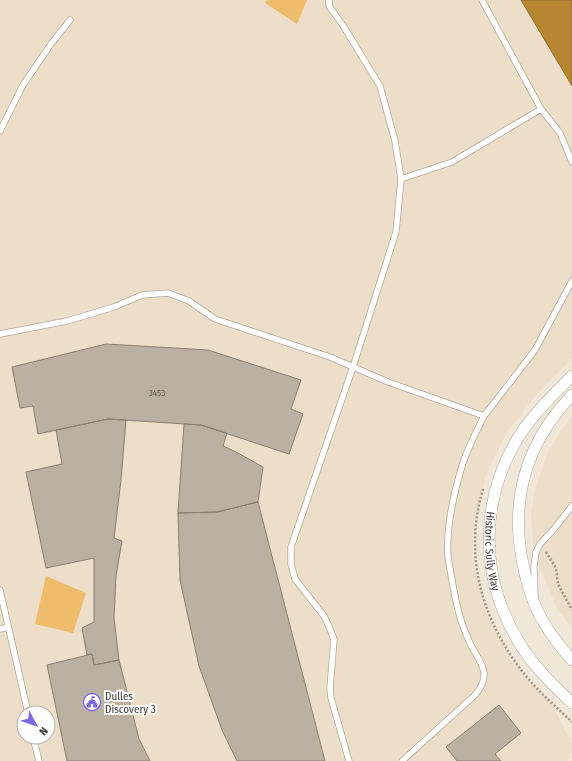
<svg xmlns="http://www.w3.org/2000/svg" width="572" height="761" font-family="'Fira Sans Condensed',sans-serif">
	<style>
		.built { fill: #eddec9; fill-rule: evenodd }
		.green { fill: #eebc6a }
		.water { fill: #b68630; stroke: #926f31 }
		.building { fill: #bbb1a3; stroke: #887f72 }
		.lines { fill: none; stroke-linecap: round; stroke-linejoin: round }
		.lane-casing { stroke: #b0a799; stroke-width: 7 }
		.street-casing { stroke: #b0a799; stroke-width: 12 }
		.path { stroke: #9a9389; stroke-width: 2.5; stroke-dasharray: 2 2; stroke-linecap: butt }
		.lane { stroke: #fff; stroke-width: 5.5 }
		.street { stroke: #fff; stroke-width: 11 }
		.labels { text-anchor: middle; stroke-width: 4; stroke-linejoin: round; paint-order: stroke }
		.number-label { font-size: 9px; fill: #5d5850 }
		.street-label { font-size: 11px; fill: #3e3a34; stroke: #fff }
		.poi-label { font-size: 11px; fill: #3e3a34; stroke: #fff; text-anchor: start }
	</style>
	<rect width="100%" height="100%" fill="#f1e7d9"/>
	<path class="built" d="M0,0H572V359L537,394L506,434L486,474L474,527L472,556L487,614L515,666L554,708L572,744V752L568,761H0ZM24,713H48V737H24Z
		M572,415V628L558,610L534,555L531,515L535,488L549,449Z"/>
	<path class="green" d="M267,0H307L297,24L265,3Z
		M46,576L86,593L73,633L35,624Z"/>
	<path class="water" d="M521,0H572V86Z"/>
	<path class="building" d="M106,344L208,350L301,380L291,409L303,414L289,454L201,425L108,419L38,434L33,406L20,408L12,367Z
		M108,419L126,420L121,480L114,538L122,541L116,576L114,618L119,660L94,665L92,654L87,655L82,628L94,622V558L46,568L26,472L62,464L56,430Z
		M184,424L201,425L227,433L223,446L236,452L263,467L258,502L217,512L178,513Z
		M258,502L325,761H237L222,730L199,666L180,580L178,513L217,512Z
		M92,654L94,665L119,660L139,739L150,761H67L47,665Z
		M499,705L521,733L495,754L501,761H457L446,747Z"/>
	<g class="lines">
		<g class="lane-casing">
			<path id="lane" d="M329,0V6L344,27L380,86L395,141L401,179
				M482,0L541,109L560,133L572,162
				M0,131L23,85L51,44L70,20
				M0,334L67,321L114,307L142,295L168,293L189,301L215,319L330,357L388,382L484,416C476,433 467,449 462,466C454,493 446,528 448,556C450,571 453,586 456,601C459,615 463,628 469,641C479,663 494,672 475,695L402,761
				M484,416L535,350L572,281
				M0,590L28,713
				M535,597L534,566L536,552L540,544L554,529L572,506
				M0,629L8,627
				M33,737L39,761
				M349,761L331,698L330,688L334,639L330,629L324,616L295,579L291,564V547L353,367L396,232L401,179L452,162L541,109"/>
		</g>
		<g class="street-casing">
			<g id="street">
				<path id="s1" d="M572,376C555,393 537,410 523,430C479,496 478,576 520,644C534,667 553,685 572,703"/>
				<path d="M572,395C525,444 509,503 524,569C528,587 533,605 543,621C551,635 561,648 572,660"/>
			</g>
		</g>
		<path class="path" d="M483,489C464,553 480,614 519,667C534,688 554,705 572,722
			M546,552L556,568L558,584L572,610"/>
		<use href="#lane" class="lane"/>
		<use href="#street" class="street"/>
	</g>
	<defs>
		<g id="civic-ring" transform="scale(0.9)"><circle r="9.5" fill="#fff" stroke="#7e68e3" stroke-width="1.5"/><path d="M-.6-6.5H3V-4.5H.6V-3L4-1V1h2V6H-6V1h2V-1L-.6-3ZM-1.2 2.5V6h2.4V2.5Z" fill="#7e68e3"/></g>
	</defs>
	<g fill-rule="evenodd">
		<use href="#civic-ring" x="92" y="702"/>
	</g>
	<g class="labels">
		<g class="number-label">
			<text x="157" y="396">3453</text>
		</g>
		<g class="street-label">
			<text dy="4" stroke="none"><textPath href="#s1" startOffset="201">Historic Sully Way</textPath></text>
		</g>
		<g class="poi-label">
			<text x="105" y="700">Dulles<tspan x="105" dy="13">Discovery 3</tspan></text>
		</g>
	</g>
	<g transform="translate(36 725) rotate(130)"><circle r="19" fill="#ffffff" stroke="#b2b0ae"/>
	<path d="M0-3L7 15L0 10L-7 15Z" fill="#7e68e3"/>
	<text y="-6" font-size="11" font-weight="bold" text-anchor="middle" fill="#3e3a34">N</text>
	</g>
</svg>
